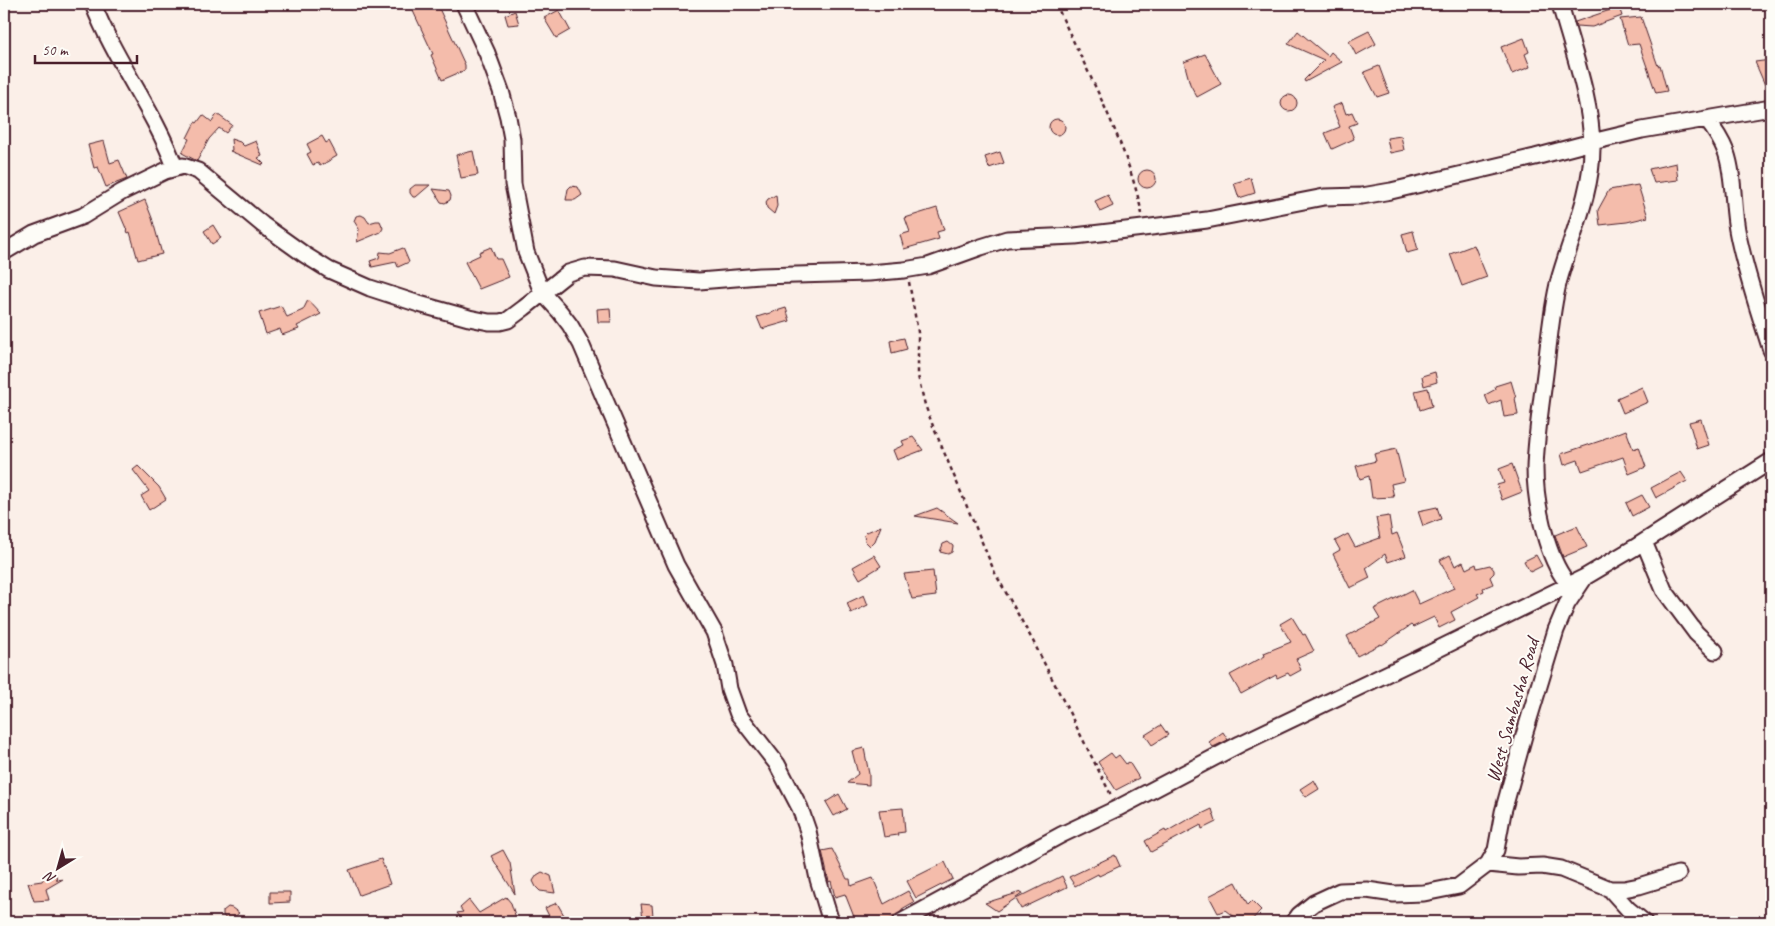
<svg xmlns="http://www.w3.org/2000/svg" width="1775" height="926" font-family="Caveat,sans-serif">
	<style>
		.building { fill: #f4bcab; stroke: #4a1f2b }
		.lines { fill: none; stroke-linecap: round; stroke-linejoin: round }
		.minor-casing { stroke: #4a1f2b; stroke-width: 19 }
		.path { stroke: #4a1f2b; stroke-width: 2.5; stroke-dasharray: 4 4; stroke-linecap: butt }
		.minor { stroke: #fdfcf7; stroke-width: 15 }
		.labels { text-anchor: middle; stroke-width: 4; stroke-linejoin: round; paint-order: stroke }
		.street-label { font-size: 20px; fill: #4a1f2b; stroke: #fdfcf7 }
	</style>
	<rect width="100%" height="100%" fill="#fbefe8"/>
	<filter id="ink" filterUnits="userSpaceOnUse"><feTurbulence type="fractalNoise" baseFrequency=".02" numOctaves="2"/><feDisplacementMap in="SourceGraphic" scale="10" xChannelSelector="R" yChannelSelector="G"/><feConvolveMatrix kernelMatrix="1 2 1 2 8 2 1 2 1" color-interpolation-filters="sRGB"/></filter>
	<g filter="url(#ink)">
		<path class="building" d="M428,4H437L465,65V70L442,80L431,55L433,54L413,11Z
			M1619,7L1622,16L1592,27L1576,26L1575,22Z
			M559,10L570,30L556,38L544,18Z
			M515,11L519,24L508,25L505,15Z
			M1641,17L1658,66L1660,65L1667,91L1656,93L1639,44L1628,45L1620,19Z
			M1298,31L1328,56L1331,52L1342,62L1305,82L1304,80L1324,60L1288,44Z
			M1369,31L1376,44L1356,55L1349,41Z
			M1524,38L1529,52L1525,54L1530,67L1512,74L1501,47Z
			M1205,54L1221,84L1197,97L1190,84L1184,62Z
			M1771,60V99L1755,62Z
			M1379,66L1389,93L1377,97L1364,72Z
			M1281 103a8 8 0 1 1 16 0a8 8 0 1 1-16 0Z
			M1342,103L1346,114L1352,112L1357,123L1349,126L1354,139L1332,149L1325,133L1340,127L1332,107Z
			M217,114L232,125L226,133L219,128L209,139L197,161L182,153L189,139L187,138L195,122L197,123L203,115L212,122Z
			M1049 127a8 8 0 1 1 16 0a8 8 0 1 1-16 0Z
			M322,136L326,143L329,141L337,156L320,166L318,163L313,165L307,154L311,152L307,144Z
			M1401,136L1404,150L1390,153L1387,138Z
			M231,139L240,142L244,146L256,141L262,156L258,158L264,164L263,165L230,151L232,150Z
			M104,141L110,163L119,160L127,179L106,187L98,167L94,168L88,145Z
			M473,151L478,175L461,178L456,155Z
			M1000,152L1004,163L989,168L985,157Z
			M1676,163L1678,180L1654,183L1649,169Z
			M1138 179a9 9 0 1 1 18 0a9 9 0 1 1-18 0Z
			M1251,178L1255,193L1239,198L1234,183Z
			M415,185H430L416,197H413L410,193V189Z
			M1638,185L1648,217L1627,222L1600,225L1598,210L1609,190Z
			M571,186L578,187L582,195L575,200H566L568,189Z
			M433,189L449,191L451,196L450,200L445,203L441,202Z
			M776,195L777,206L774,214L767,208L766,202L768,199Z
			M1108,195L1113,206L1100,212L1095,201Z
			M145,200L152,218L162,254L138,260L130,232L128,233L119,212Z
			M937,208L944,230L937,232L939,239L904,249L900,235L910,232L905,218Z
			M361,215L365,217L369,223L376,221H380L383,228L381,232L357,242L359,229L354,221L356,216Z
			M213,225L221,238L212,244L204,231Z
			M1413,231L1418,250L1407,253L1402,234Z
			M1474,245L1487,277L1462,286L1450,254Z
			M491,247L496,259H501L509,277L479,289L465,262L480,255L479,252Z
			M403,248L409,262L398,267L396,262L372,267L370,261L379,258L380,252L390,253Z
			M308,300L321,314L297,326L299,329L282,335L280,329L266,334L259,313L281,306L287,317L303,310Z
			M610,308L611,322H598L597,309Z
			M786,308L790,321L762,329L757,317Z
			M904,338L907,349L892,353L890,341Z
			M1435,372L1437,382L1424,386L1422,376Z
			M1511,381L1516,398H1515L1518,415L1504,417L1501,400L1489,405L1485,395L1496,389L1495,386Z
			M1642,387L1648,402L1623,413L1617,398Z
			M1428,388L1432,406L1420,410L1415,391Z
			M1701,419L1709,445L1697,449L1689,422Z
			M1626,430L1633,449L1639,447L1646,467L1629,474L1623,457L1582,471L1578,460L1564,465L1561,454L1603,440V439Z
			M913,437L923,450L897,460L893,450L904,445L902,441Z
			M1396,449L1404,481L1391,484L1394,497L1372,498L1369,476L1360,479L1356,466L1376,461L1374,454Z
			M1512,464L1522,492L1502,500L1497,485L1504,483L1499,469Z
			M138,466L159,487L166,499L149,510L141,496L149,491L133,470Z
			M1681,472L1687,481L1656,498L1651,488Z
			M1642,495L1649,507L1632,516L1626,503Z
			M1437,507L1441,519L1423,526L1418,511Z
			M937,508L958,523L915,516Z
			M1389,516L1392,535L1397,533L1406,556L1388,562L1385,554L1366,568L1370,578L1350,588L1333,554L1340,550L1335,541L1348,534L1355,547L1380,538L1376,518Z
			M881,526L875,541L870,546L865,541L864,535L867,532Z
			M1577,526L1587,547L1563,557L1555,535Z
			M948,542L953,546L952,552L948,554L940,552L943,544Z
			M874,555L881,566L860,579L853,567Z
			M1450,555L1455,566L1463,562L1466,569L1476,564L1477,568L1490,565L1494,570V573L1490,577L1493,584L1483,588L1484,591L1477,594L1479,597L1451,612L1455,620L1439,628L1434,617L1413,627L1411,625L1382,645L1381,644L1357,656L1347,636L1380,619L1374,609L1412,590L1419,604L1454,588L1440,560Z
			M1536,555L1542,566L1530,572L1524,561Z
			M933,571L936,596L912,599L904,574Z
			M864,595L868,605L851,613L847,603Z
			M1292,617L1303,635L1305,634L1314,651L1296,659L1301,670L1290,676L1288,673L1277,678L1276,675L1241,694L1230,675L1265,656L1264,653L1291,642L1280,624Z
			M1161,725L1168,735L1152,745L1145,735Z
			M1223,732L1228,740L1213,747L1209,742Z
			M864,748L869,774V785L847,783L858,774L852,751Z
			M1111,753L1115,758L1119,755L1126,764L1129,762L1139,778L1116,790L1098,762Z
			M1314,780L1319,789L1306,797L1300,789Z
			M839,794L847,809L834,816L826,802Z
			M903,808L905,832L897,833L898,835L884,837L879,810Z
			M1212,809L1216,822L1202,829L1201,825L1151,852L1145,841L1165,830L1166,832L1190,818L1191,819Z
			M832,849L847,879H850L851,886L873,878L884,904L908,891L914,902L902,909V911L893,918L883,922H856L845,894L835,897L831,881L829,882L822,851Z
			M503,850L510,863L515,894L491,856Z
			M1115,855L1120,866L1099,876L1098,874L1075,886L1069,877Z
			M381,859L390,884L359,895L349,870Z
			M945,862L953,879L916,898L907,881Z
			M542,872L551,876L555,893L540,891L536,887L533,881L537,875Z
			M50,873L56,875L57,880L63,879L46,889L49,900L34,901L28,883L42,881L46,875Z
			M1062,876L1067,887L1021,909L1016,899Z
			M1236,882L1248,905L1252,901L1261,910L1250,922H1240L1225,910L1218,913L1209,896Z
			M270,892H290V902L270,903Z
			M1021,892L1022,894L997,911L985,903Z
			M506,897L511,903L517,921L507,922H463H464L457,913L463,912L460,908L469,900L479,913Z
			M557,903L568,922H552L545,908Z
			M641,904L652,905L653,917L643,918Z
			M228,907L232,908L239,913L231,920L226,919L223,915V911Z"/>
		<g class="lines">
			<g class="minor-casing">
				<path id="minor" d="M93,4C115,61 154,110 175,167
					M464,4L487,53L501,91L508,117L512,139L513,184L526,252L542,292L560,312L570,325L581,344L676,565L714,632L725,665L729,689L738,714L777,764L800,808L808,831L818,879L831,922
					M1560,4C1572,48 1592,102 1592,148C1592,193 1571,237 1559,280C1551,311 1549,343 1545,374C1541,405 1536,437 1535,468C1535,501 1545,550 1563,577
					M1706,119C1714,129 1721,139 1726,152C1735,178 1732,208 1738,235C1746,274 1759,312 1771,350
					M4,252L34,234L83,216L122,192L165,171L183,166L198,171L263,225L305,255L329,270L370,288L419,304L469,318L489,322H500L508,320L524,308L568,273L585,268L615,269L656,278L699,281L760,276L869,273L904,270L928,266L981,247L1007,239L1075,236L1143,228L1207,220L1324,197L1362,196L1391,191L1535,157L1592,142L1642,130L1771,108
					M1644,542L1664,590L1696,633L1715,651
					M1488,864L1518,867L1542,866L1561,869L1610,889H1624L1639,886L1678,874
					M1610,889L1628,909L1644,922
					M901,922L1061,835L1118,808L1240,744L1420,658L1585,577
					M1294,922L1299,915L1314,903L1340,891L1367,890L1394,894L1424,893L1459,886L1488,864L1496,850L1503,812L1525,732L1556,630L1567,604L1585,577L1634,548L1771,461"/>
			</g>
			<path class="path" d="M1056,4C1087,73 1126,139 1142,214
				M909,282L918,332V376L925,405L933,426L995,573L1033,641L1111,795"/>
			<use href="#minor" class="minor"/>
		</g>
	</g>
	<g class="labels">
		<g class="street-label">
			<text transform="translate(1512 710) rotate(-74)" y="7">West Sambasha Road</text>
		</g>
	</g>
	<rect width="1775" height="926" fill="none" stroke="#fdfcf7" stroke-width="20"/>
	<rect x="10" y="10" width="1755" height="906" fill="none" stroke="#4a1f2b" stroke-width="2" filter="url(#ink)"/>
	<g transform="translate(58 868) rotate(217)" stroke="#fdfcf7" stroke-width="4" paint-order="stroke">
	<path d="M0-4L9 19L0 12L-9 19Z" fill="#4a1f2b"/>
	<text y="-8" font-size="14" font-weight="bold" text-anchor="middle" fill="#4a1f2b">N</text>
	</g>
	<path d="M35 55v8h102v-8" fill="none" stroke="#4a1f2b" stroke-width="2.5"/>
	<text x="42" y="55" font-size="15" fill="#4a1f2b" stroke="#fdfcf7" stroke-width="4" paint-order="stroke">50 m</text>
</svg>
